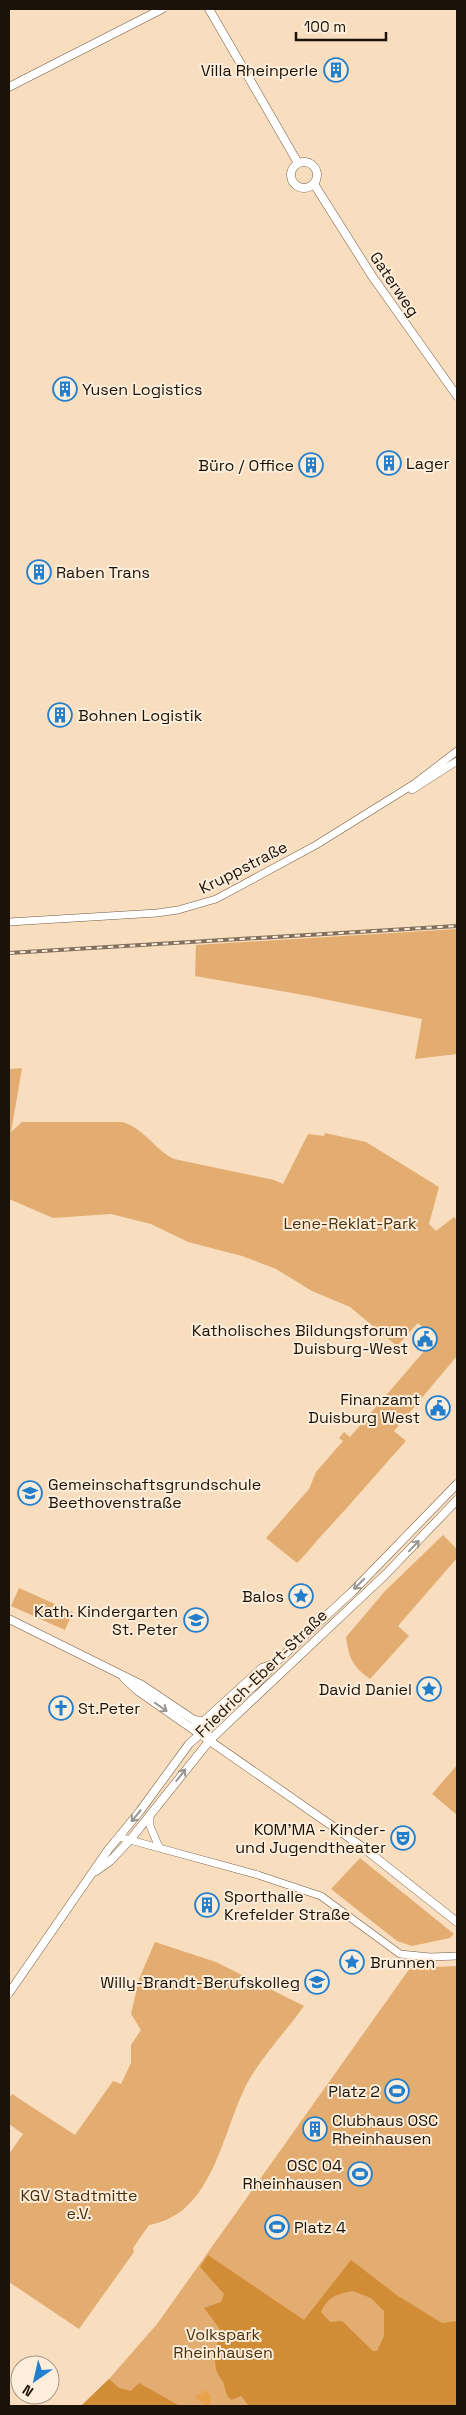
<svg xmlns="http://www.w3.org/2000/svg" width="466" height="2415" font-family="'Space Grotesk',sans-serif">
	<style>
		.green { fill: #e3ad71 }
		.forest { fill: #d18d36; fill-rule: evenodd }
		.water { fill: #e9a34e }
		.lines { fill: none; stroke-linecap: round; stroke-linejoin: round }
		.tertiary-casing { stroke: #735b41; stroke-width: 8 }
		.secondary-casing { stroke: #735b41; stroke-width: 9 }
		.tertiary { stroke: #fff; stroke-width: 7 }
		.secondary { stroke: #fff; stroke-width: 8 }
		.rail-casing { stroke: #82705c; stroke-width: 4 }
		.rail { stroke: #fdeddb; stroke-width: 2; stroke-dasharray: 5.5; stroke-linecap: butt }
		.oneway { stroke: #999590 }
		.labels { text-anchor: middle; stroke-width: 4; stroke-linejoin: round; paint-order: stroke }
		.poi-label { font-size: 16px; fill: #1c1308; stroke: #fdeddb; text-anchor: end }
		.street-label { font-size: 16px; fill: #1c1308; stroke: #fdeddb }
		.park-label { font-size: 16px; fill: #4b2f0a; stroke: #fdeddb }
	</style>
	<rect width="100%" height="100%" fill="#f9ddbf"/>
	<path class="green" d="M457,929V1054L415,1059L422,1019L309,996L195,976L196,945Z
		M22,1068L11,1132L22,1122H122C143,1127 155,1150 174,1159L274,1180L283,1184L308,1134L324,1136L325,1133L366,1142L439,1187L429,1224L436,1231L454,1217L457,1220V1356L394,1431L406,1441C378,1472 351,1504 323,1534C313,1544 307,1554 297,1563L266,1538L309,1489L316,1472L343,1441L339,1438L344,1432L350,1437L426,1349L424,1347L433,1337L418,1323L397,1346L350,1307L312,1291L276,1269L242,1256L188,1242L151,1224L111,1214L53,1218L9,1199V1069Z
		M443,1535L457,1549V1558L398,1626L409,1636L370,1679C352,1666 349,1658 346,1637L385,1591Z
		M19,1588L73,1612L65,1630L11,1606Z
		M457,1765V1815L432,1794Z
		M360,1858L454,1934L450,1938L412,1946L397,1941L331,1889Z
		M155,1942L216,1962L304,2006C287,2030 264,2054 249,2080C222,2128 215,2214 149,2225L133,2248L134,2252L79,2329L9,2282V2154L23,2134L9,2124V2098L12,2094L75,2135L113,2081L121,2084L131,2063V2045L141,2030L131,2014L139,1979Z
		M457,1966V2406H81L109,2379L157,2324L410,1968Z"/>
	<path class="forest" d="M208,2255L304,2320L351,2260L398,2296L442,2323L457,2321V2406H249L241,2396L231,2400C225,2394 226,2389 223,2382C221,2379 218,2375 217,2372C212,2361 219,2340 219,2328L204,2308L221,2302L224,2294L200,2267ZM353,2291L371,2298L384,2311V2336L377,2351H373L342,2321L330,2322L321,2312C328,2297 336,2294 353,2291Z
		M109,2379L119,2388L131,2391L139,2383L180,2406H81Z"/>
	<path class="water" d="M205,2390L211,2395L210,2405H204L196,2398V2394H201Z"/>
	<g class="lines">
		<g class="tertiary-casing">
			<path id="tertiary" d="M412,790L457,761
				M9,922L157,913L178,910L216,899L316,845L414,784L457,751
				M150,1815V1826L159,1847
				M119,1837L258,1875L321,1896L400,1954L430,1957L457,1956"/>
		</g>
		<g class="secondary-casing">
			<path id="secondary" d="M209,9L298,163
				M9,87L162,9
				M291 175a13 13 0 1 1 26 0a13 13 0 1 1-26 0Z
				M314,184L372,276L457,396
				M9,1619L142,1685L194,1720L207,1734
				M124,1678L138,1691L361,1846L457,1922
				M194,1720L204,1721L262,1668L273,1664
				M96,1871L110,1861L130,1840L210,1740L386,1574L457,1500
				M9,1993L108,1850L140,1811L189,1744L258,1682L275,1663L353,1591L457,1484"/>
		</g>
		<use href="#tertiary" class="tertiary"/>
		<use href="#secondary" class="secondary"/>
		<g class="rail-casing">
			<path id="rail" d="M9,953L457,926"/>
		</g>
		<use href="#rail" class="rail"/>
	</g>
	<defs><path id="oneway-shaft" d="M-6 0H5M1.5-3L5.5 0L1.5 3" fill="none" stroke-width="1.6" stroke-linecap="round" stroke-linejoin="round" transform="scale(1.25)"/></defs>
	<g class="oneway">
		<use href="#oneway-shaft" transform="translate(414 1546) rotate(-46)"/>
		<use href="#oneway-shaft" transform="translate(359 1584) rotate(135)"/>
		<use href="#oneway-shaft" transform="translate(161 1707) rotate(35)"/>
		<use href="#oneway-shaft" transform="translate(181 1775) rotate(-52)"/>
		<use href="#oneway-shaft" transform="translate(136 1816) rotate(129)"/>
	</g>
	<defs>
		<g id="building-ring" transform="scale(1.25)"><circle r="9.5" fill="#fdeddb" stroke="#237fcc" stroke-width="1.5"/><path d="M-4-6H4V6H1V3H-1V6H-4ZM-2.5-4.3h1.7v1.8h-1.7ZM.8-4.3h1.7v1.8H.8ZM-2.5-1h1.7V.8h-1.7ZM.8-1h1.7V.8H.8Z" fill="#237fcc"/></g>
		<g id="civic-ring" transform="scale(1.25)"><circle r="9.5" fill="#fdeddb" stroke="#237fcc" stroke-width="1.5"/><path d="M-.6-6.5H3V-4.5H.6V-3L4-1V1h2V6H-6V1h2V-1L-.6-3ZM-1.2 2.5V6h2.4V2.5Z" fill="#237fcc"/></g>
		<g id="school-ring" transform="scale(1.25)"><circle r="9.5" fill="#fdeddb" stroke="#237fcc" stroke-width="1.5"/><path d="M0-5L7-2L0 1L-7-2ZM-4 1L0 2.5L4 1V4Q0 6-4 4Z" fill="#237fcc"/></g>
		<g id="sight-ring" transform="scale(1.25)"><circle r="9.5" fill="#fdeddb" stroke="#237fcc" stroke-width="1.5"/><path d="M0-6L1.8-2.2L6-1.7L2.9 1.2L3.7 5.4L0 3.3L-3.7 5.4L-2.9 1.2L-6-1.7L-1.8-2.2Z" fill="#237fcc"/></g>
		<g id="church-ring" transform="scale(1.25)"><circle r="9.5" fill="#fdeddb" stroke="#237fcc" stroke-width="1.5"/><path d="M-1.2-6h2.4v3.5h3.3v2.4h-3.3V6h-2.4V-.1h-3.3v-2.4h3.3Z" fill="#237fcc"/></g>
		<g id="theatre-ring" transform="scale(1.25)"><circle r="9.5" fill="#fdeddb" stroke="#237fcc" stroke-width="1.5"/><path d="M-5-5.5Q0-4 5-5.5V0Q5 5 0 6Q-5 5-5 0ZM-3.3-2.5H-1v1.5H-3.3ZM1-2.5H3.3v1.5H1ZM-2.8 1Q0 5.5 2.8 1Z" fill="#237fcc"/></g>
		<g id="stadium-ring" transform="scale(1.25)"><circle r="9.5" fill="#fdeddb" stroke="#237fcc" stroke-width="1.5"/><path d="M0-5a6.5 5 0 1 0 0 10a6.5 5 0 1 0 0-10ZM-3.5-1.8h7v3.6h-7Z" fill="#237fcc"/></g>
	</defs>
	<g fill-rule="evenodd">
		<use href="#building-ring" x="336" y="70"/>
		<use href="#building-ring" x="65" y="389"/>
		<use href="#building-ring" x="389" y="463"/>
		<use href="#building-ring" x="311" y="465"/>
		<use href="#building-ring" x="39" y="572"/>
		<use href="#building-ring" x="60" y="715"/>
		<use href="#civic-ring" x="425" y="1339"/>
		<use href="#civic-ring" x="438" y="1408"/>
		<use href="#school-ring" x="30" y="1493"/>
		<use href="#sight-ring" x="301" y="1596"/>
		<use href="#school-ring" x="196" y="1620"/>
		<use href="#sight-ring" x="429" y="1689"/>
		<use href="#church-ring" x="61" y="1708"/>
		<use href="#theatre-ring" x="403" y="1838"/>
		<use href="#building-ring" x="207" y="1905"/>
		<use href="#sight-ring" x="352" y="1962"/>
		<use href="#school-ring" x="317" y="1982"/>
		<use href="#stadium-ring" x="397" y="2091"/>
		<use href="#building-ring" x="315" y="2129"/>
		<use href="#stadium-ring" x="360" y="2174"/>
		<use href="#stadium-ring" x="277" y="2227"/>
	</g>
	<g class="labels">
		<g class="poi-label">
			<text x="318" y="76">Villa Rheinperle</text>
			<text x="82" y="395" text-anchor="start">Yusen Logistics</text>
			<text x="406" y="469" text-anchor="start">Lager</text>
			<text x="294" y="471">Büro / Office</text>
			<text x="56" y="578" text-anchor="start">Raben Trans</text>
			<text x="78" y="721" text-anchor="start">Bohnen Logistik</text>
			<text x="408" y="1336">Katholisches Bildungsforum<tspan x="408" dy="18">Duisburg-West</tspan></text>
			<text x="420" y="1405">Finanzamt<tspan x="420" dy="18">Duisburg West</tspan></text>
			<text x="48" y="1490" text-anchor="start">Gemeinschaftsgrundschule<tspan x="48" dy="18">Beethovenstraße</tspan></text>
			<text x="284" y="1602">Balos</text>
			<text x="178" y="1617">Kath. Kindergarten<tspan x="178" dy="18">St. Peter</tspan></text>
			<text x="412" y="1695">David Daniel</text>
			<text x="78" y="1714" text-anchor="start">St.Peter</text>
			<text x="386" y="1835">KOM'MA - Kinder-<tspan x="386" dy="18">und Jugendtheater</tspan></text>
			<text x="224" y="1902" text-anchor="start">Sporthalle<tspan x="224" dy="18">Krefelder Straße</tspan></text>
			<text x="370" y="1968" text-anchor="start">Brunnen</text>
			<text x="300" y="1988">Willy-Brandt-Berufskolleg</text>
			<text x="380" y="2097">Platz 2</text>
			<text x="332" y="2126" text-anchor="start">Clubhaus OSC<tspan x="332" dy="18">Rheinhausen</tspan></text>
			<text x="342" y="2171">OSC 04<tspan x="342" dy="18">Rheinhausen</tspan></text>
			<text x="294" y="2233" text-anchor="start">Platz 4</text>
		</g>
		<g class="street-label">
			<text transform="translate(395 284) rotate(56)" y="6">Gaterweg</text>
			<text transform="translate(243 867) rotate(-27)" y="6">Kruppstraße</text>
			<text transform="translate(261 1673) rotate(-44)" y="6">Friedrich-Ebert-Straße</text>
		</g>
		<g class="park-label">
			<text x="350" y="1229">Lene-Reklat-Park</text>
			<text x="79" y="2201">KGV Stadtmitte<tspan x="79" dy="18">e.V.</tspan></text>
			<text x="223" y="2340">Volkspark<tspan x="223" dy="18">Rheinhausen</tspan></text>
		</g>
	</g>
	<rect width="466" height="2415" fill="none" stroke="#1c1308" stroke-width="20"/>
	<g transform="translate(35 2380) rotate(214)"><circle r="24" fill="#fdeddb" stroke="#a39687"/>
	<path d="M0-4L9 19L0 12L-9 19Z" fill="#237fcc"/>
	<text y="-8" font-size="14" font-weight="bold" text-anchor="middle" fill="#1c1308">N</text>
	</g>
	<path d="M296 32v8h90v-8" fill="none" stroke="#1c1308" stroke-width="2.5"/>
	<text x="304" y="32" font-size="15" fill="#1c1308" stroke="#fdeddb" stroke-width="4" paint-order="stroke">100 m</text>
</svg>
